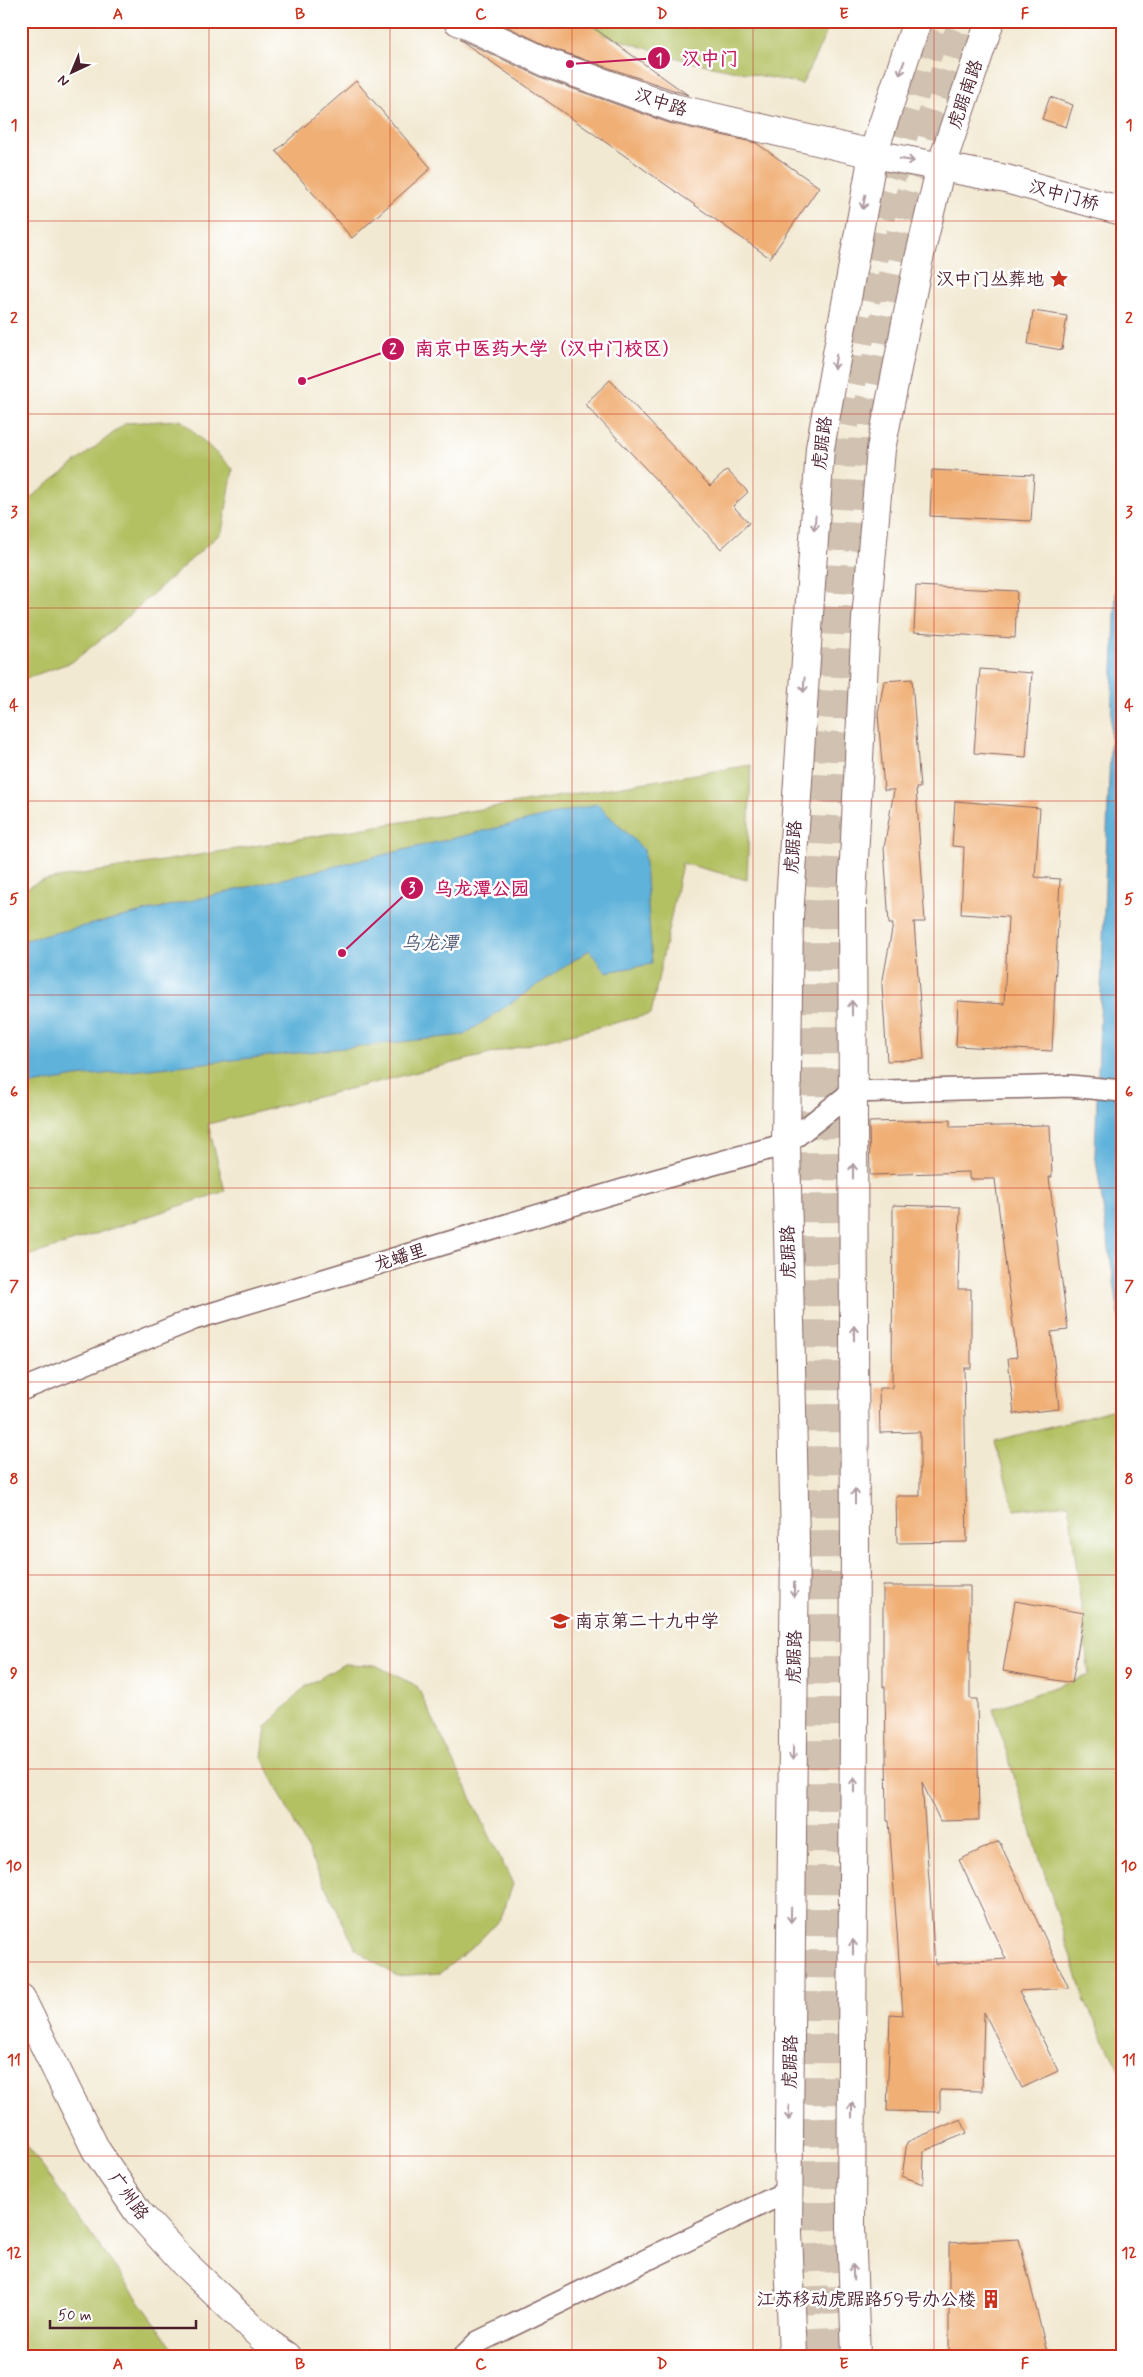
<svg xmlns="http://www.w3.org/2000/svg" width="1143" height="2377" font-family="Mynerve,'LXGW WenKai TC',sans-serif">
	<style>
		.green { fill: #b4c164; stroke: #7f7048 }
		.water { fill: #5fb2da; stroke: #546882 }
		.building { fill: #f0af74 }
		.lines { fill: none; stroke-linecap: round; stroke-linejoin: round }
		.highway-tunnel { stroke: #d0c1b1; stroke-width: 28; stroke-dasharray: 28 14; stroke-linecap: butt }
		.street-casing { stroke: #856665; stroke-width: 24 }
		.secondary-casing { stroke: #856665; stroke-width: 30 }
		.primary-casing { stroke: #856665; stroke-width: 30 }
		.street { stroke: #fff; stroke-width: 21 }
		.secondary { stroke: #fff; stroke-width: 28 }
		.primary { stroke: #fff; stroke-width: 28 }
		.oneway { stroke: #ae9aa0 }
		.grid { fill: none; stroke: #c8321e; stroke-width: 1; stroke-opacity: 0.55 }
		.labels { text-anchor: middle; stroke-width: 5; stroke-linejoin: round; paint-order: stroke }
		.street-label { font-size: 18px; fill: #4a1f2b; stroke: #fff }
		.poi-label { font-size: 18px; fill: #4a1f2b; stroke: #fff; text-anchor: end }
		.water-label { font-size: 19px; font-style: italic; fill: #525a71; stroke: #fff }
		.leader { fill: none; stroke: #c2185b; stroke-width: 2 }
		.callout-dot { fill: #c2185b; stroke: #fff; stroke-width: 2 }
		.mark-label { font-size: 15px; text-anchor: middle; font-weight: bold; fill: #fff }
		.callout-label { font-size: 19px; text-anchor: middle; font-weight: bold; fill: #c2185b; stroke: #fff; stroke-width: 5; stroke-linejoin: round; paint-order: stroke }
		.neatline { fill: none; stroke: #c8321e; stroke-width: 2 }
		.grid-label { font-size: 16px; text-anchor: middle; font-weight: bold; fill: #c8321e }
	</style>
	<rect width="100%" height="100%" fill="#fff"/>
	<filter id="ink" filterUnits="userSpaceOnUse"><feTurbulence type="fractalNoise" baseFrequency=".02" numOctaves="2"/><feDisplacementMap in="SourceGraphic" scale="10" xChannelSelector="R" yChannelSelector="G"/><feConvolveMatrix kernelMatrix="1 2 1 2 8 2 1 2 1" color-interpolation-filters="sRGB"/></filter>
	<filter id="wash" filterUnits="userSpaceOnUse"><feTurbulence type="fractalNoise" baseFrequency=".0096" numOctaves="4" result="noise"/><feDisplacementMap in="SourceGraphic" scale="20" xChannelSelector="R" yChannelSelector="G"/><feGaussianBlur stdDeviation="1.12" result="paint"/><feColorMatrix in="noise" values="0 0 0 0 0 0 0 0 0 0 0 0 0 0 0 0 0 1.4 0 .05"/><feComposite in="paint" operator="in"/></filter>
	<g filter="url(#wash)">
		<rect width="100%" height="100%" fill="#f2e9d2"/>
		<path class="green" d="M560,21H832L802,84L687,61Z
			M181,420L233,469L222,532L110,632L72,662L21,680V505L126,423Z
			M751,765L747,880L682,863L651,1014L208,1124L225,1191L29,1256L21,1242V891L40,881Z
			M1122,1407V2075L1085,2002L993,1709L1089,1675L1069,1504L1014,1510L995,1441Z
			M344,1664L375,1665L417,1686L513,1884L501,1918L475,1945L440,1973L396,1976L356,1949L262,1757L266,1727L305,1687Z
			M21,2137L179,2356H21Z"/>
		<path class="water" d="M1122,429V1336L1095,1153Z
			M597,804L644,850L652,964L606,972L589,950L464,1035L76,1077L21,1087V941Z"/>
		<g id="blocks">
			<path class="building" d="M495,21H584L688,95L554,49Z
				M459,39L543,78L669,123L756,143L819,187L770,258Z
				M356,81L431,168L352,238L276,151Z
				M1050,97L1073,105L1066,127L1042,119Z
				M1033,311L1067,316L1062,350L1028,344Z
				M610,380L710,486L727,470L748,492L733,506L749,523L721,549L585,404Z
				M932,470L1034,475L1031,521L930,516Z
				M916,586L1017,591L1015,638L914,632Z
				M980,669L1032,673L1026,757L974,753Z
				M912,679L920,788H916L925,922H914L924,1059L887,1061L882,985L893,924H889L884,848L894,790H884L878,714L884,681Z
				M955,801L1040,808L1035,877L1060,879L1052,1051L956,1046L958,1001L1004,1004L1008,917L961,914L964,847L952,846Z
				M950,1120V1127L1050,1125L1052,1177H1049L1068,1330L1051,1332L1059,1409L1014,1414L1008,1358L1017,1357L995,1179H969V1172L870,1175L869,1122Z
				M893,1205L960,1207L958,1289H971V1368H964L967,1542L897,1543L896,1496H920V1432L880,1433L879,1388H892Z
				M883,1586H970V1699H977L979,1820L940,1821L922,1782L935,1964L1006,1959L959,1860L999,1841L1069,1988L1019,1991L1058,2071L1022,2088L984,2012L982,2091L940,2090V2112L887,2111L890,2014L903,2015L889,1821H887L885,1687H883Z
				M1015,1601L1084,1613L1072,1683L1003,1671Z
				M961,2119L967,2133L924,2151L923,2184L902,2176L907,2142Z
				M1019,2239L1048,2356H949V2243Z"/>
		</g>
	</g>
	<g filter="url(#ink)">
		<use href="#blocks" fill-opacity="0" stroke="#856665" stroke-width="1"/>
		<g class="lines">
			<path class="highway-tunnel" d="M816,2356L810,2230L815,1822L814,922L841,448L881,216L921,74L940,21
				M839,2356L833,2219L838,1365L835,893L863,429L902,222L947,62L963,21"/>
			<g class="street-casing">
				<path id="street" d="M21,1390L194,1319L656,1180L786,1144L852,1092L1070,1086L1122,1091
					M464,2356L478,2342L788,2191"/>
			</g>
			<g class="secondary-casing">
				<path id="secondary" d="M21,1998L96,2150L138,2212L184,2263L268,2343L287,2356"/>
			</g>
			<g class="primary-casing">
				<path id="primary" d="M458,21L548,63L674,108L873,154L1006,179L1122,211
					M793,2356L788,2232L795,1542L786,1144L789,917L820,448L873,154L917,21
					M856,2356L851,2227L855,1545L852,899L866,619L881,449L918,263L941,166L990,21"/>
			</g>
			<use href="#street" class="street"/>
			<use href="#secondary" class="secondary"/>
			<use href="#primary" class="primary"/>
		</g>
		<defs><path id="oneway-shaft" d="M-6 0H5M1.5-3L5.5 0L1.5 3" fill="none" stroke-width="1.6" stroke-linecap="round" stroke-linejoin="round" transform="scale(1.25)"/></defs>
		<g class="oneway">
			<use href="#oneway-shaft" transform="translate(902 68) rotate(108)"/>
			<use href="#oneway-shaft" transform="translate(907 160) rotate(10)"/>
			<use href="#oneway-shaft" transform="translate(864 202) rotate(100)"/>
			<use href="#oneway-shaft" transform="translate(835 362) rotate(100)"/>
			<use href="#oneway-shaft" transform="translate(815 523) rotate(94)"/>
			<use href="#oneway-shaft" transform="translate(804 685) rotate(94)"/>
			<use href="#oneway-shaft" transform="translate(852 1008) rotate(-90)"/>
			<use href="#oneway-shaft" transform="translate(853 1171) rotate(-90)"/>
			<use href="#oneway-shaft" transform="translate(854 1333) rotate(-90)"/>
			<use href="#oneway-shaft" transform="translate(855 1496) rotate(-90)"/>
			<use href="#oneway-shaft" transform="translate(794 1590) rotate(91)"/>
			<use href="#oneway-shaft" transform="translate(793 1753) rotate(91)"/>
			<use href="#oneway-shaft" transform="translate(854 1785) rotate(-90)"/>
			<use href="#oneway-shaft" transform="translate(791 1915) rotate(91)"/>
			<use href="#oneway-shaft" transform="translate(853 1947) rotate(-90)"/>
			<use href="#oneway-shaft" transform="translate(852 2110) rotate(-90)"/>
			<use href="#oneway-shaft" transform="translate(789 2113) rotate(91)"/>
			<use href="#oneway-shaft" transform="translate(853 2272) rotate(-92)"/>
		</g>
	</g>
	<path class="grid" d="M209,21V2356M390,21V2356M572,21V2356M753,21V2356M934,21V2356M21,221H1122M21,414H1122M21,608H1122M21,801H1122M21,995H1122M21,1188H1122M21,1382H1122M21,1575H1122M21,1769H1122M21,1962H1122M21,2156H1122"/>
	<defs>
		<g id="sight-bare" transform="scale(1.5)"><path d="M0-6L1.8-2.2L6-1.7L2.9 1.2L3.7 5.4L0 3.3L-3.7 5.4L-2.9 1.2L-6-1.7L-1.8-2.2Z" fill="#c8321e" stroke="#fff" stroke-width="2.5" paint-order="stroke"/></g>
		<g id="school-bare" transform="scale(1.5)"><path d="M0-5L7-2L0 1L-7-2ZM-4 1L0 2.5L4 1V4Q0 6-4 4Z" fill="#c8321e" stroke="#fff" stroke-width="2.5" paint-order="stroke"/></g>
		<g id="building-bare" transform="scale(1.5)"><path d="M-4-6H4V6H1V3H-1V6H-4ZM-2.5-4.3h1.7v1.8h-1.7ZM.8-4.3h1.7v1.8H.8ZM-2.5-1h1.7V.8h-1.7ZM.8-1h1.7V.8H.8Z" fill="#c8321e" stroke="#fff" stroke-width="2.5" paint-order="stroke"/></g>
	</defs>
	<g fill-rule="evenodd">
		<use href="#sight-bare" x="1059" y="279"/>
		<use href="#school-bare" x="560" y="1621"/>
		<use href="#building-bare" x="991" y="2299"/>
	</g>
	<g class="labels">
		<g class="street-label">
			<text transform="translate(965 94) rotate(-71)" y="6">虎踞南路</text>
			<text transform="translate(661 102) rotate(18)" y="6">汉中路</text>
			<text transform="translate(1064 195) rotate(15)" y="6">汉中门桥</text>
			<text transform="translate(822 443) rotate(-83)" y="6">虎踞路</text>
			<text transform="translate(793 847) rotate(-86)" y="6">虎踞路</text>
			<text transform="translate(788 1252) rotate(-91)" y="6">虎踞路</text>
			<text transform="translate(400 1257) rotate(-17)" y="6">龙蟠里</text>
			<text transform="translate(794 1657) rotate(-89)" y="6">虎踞路</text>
			<text transform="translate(790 2062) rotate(-89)" y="6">虎踞路</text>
			<text transform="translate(129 2196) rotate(54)" y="6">广州路</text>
		</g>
		<g class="poi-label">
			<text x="1044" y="285">汉中门丛葬地</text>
			<text x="575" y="1627" text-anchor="start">南京第二十九中学</text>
			<text x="976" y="2305">江苏移动虎踞路59号办公楼</text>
		</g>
		<g class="water-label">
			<text x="430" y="949">乌龙潭</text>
		</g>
	</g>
	<path class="leader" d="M570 64L659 58M302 381L393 349M342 953L412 888"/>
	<g class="callout-dot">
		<circle cx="570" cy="64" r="5"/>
		<circle cx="302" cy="381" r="5"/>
		<circle cx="342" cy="953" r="5"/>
		<circle cx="659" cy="58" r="12"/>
		<circle cx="393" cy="349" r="12"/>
		<circle cx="412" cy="888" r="12"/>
	</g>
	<g class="mark-label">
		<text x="659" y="64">1</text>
		<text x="393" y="354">2</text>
		<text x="412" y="893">3</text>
	</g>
	<g class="callout-label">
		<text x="710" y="65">汉中门</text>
		<text x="548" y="355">南京中医药大学（汉中门校区）</text>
		<text x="482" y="895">乌龙潭公园</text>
	</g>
	<rect width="1143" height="2377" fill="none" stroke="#fff" stroke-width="55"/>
	<g transform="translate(72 72) rotate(224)" stroke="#ffffff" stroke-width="4" paint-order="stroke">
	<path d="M0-4L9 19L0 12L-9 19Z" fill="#4a1f2b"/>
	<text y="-8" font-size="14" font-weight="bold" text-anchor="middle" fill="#4a1f2b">N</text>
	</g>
	<path d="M50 2320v8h146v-8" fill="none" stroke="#4a1f2b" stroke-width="2.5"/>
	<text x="58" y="2320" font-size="15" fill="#4a1f2b" stroke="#ffffff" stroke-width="4" paint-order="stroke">50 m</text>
	<rect x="28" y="28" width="1088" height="2322" class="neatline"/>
	<g class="grid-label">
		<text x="118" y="19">A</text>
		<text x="300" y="19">B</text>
		<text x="481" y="19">C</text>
		<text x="662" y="19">D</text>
		<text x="844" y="19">E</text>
		<text x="1025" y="19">F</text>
		<text x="14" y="130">1</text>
		<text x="1129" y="130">1</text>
		<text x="14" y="323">2</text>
		<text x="1129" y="323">2</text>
		<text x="14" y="517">3</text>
		<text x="1129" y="517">3</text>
		<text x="14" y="710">4</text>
		<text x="1129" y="710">4</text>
		<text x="14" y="904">5</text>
		<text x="1129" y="904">5</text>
		<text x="14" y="1097">6</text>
		<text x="1129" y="1097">6</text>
		<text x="14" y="1291">7</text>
		<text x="1129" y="1291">7</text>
		<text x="14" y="1484">8</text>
		<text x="1129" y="1484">8</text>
		<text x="14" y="1678">9</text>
		<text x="1129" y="1678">9</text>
		<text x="14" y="1871">10</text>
		<text x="1129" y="1871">10</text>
		<text x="14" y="2065">11</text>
		<text x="1129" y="2065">11</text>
		<text x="14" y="2258">12</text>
		<text x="1129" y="2258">12</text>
		<text x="118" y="2369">A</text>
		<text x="300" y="2369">B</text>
		<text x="481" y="2369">C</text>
		<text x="662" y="2369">D</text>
		<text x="844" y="2369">E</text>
		<text x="1025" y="2369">F</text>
	</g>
</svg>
